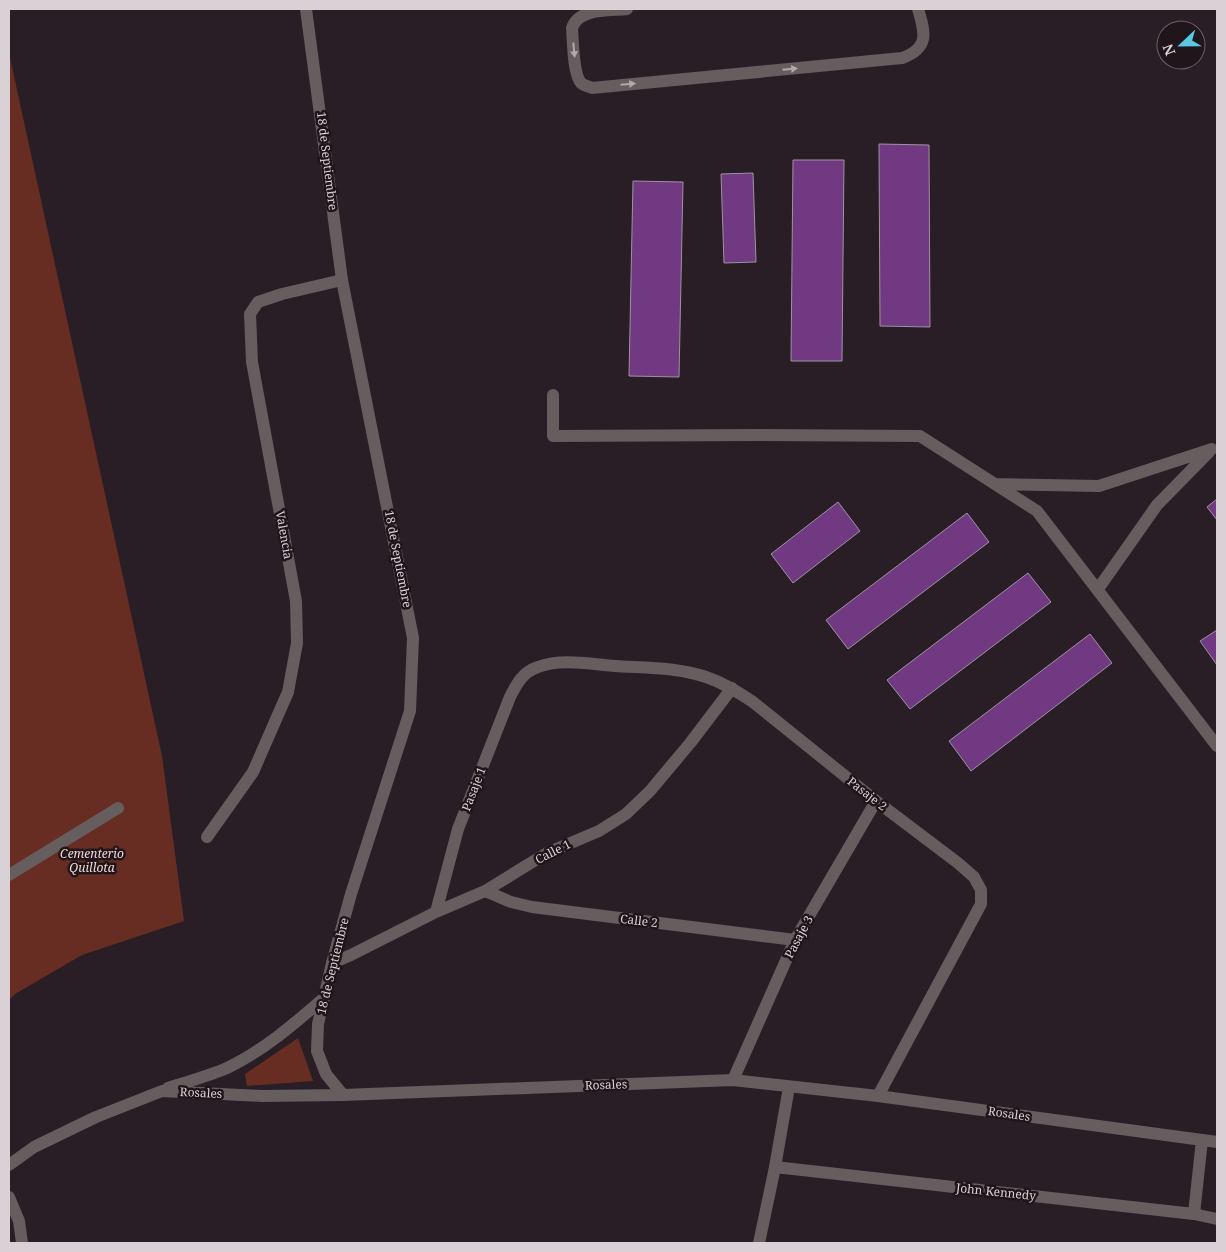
<svg xmlns="http://www.w3.org/2000/svg" width="1226" height="1252" font-family="'Noto Serif',serif">
	<style>
		.green { fill: #672d22 }
		.building { fill: #703982; stroke: #9d94a1 }
		.lines { fill: none; stroke-linecap: round; stroke-linejoin: round }
		.service { stroke: #655d5e; stroke-width: 12 }
		.minor { stroke: #655d5e; stroke-width: 12 }
		.tertiary { stroke: #655d5e; stroke-width: 12 }
		.oneway { fill: #b0a8ac }
		.labels { text-anchor: middle; stroke-width: 5; stroke-linejoin: round; paint-order: stroke }
		.street-label { font-size: 12px; fill: #d9d1d6; stroke: #20151b }
		.park-label { font-size: 12px; font-style: italic; fill: #f3d7d2; stroke: #20151b }
	</style>
	<rect width="100%" height="100%" fill="#291e25"/>
	<path class="green" d="M9,53L162,756L184,921L82,955L15,994L9,1000Z
		M298,1038L313,1081L247,1086L245,1074Z"/>
	<path class="building" d="M879,144L929,145L930,327L880,326Z
		M793,160H844L842,361H791Z
		M753,173L756,262L724,263L721,174Z
		M633,181L683,182L679,377L629,376Z
		M1217,499V520L1207,507Z
		M838,502L860,531L793,583L771,554Z
		M967,513L989,542L848,649L826,620Z
		M1028,573L1051,602L910,709L887,680Z
		M1217,630V665L1200,641Z
		M1090,634L1112,663L971,771L949,741Z"/>
	<g class="lines">
		<path class="service" d="M553,395V436L756,435L920,436L1037,511L1217,746
			M995,484L1099,486L1212,449
			M1098,589L1157,505L1209,452
			M9,875L118,808"/>
		<path class="minor" d="M627,9C609,11 578,8 572,28C573,41 573,74 581,83C584,86 588,86 592,88L902,58C930,48 925,32 918,9
			M207,837L253,772L288,692L297,643L296,601L252,362L250,314L258,302L282,294L342,280
			M485,891L511,902L532,907L795,940
			M436,912L458,829L510,697C517,683 523,672 538,667C561,658 590,664 615,666C645,668 677,667 706,677C724,683 738,692 753,702L876,801L958,863L974,877L981,890V904L878,1096
			M332,963L351,955L436,912L485,891L547,853L599,831L626,814L650,791L691,742L732,688
			M733,1080L795,940L876,801
			M775,1167L1194,1214L1217,1219
			M9,1197L19,1221L22,1243
			M1194,1214L1202,1140
			M759,1243L775,1167L789,1087"/>
		<path class="tertiary" d="M306,9L342,280L413,638L410,711L351,894L332,963L318,1024L317,1051L326,1074L343,1095
			M168,1088C187,1082 208,1076 227,1068C263,1051 294,1024 324,998
			M9,1165L34,1147L96,1117L162,1091L262,1096L343,1095L733,1080L878,1096L1217,1142"/>
	</g>
	<defs><path id="oneway-solid" d="M-6-.8H1V-3.2L6.5 0L1 3.2V.8H-6Z" transform="scale(1.25)"/></defs>
	<g class="oneway">
		<use href="#oneway-solid" transform="translate(574 50) rotate(84)"/>
		<use href="#oneway-solid" transform="translate(790 69) rotate(-5)"/>
		<use href="#oneway-solid" transform="translate(628 84) rotate(-5)"/>
	</g>
	<g class="labels">
		<g class="street-label">
			<text transform="translate(327 161) rotate(83)" y="4">18 de Septiembre</text>
			<text transform="translate(284 535) rotate(80)" y="4">Valencia</text>
			<text transform="translate(398 559) rotate(79)" y="4">18 de Septiembre</text>
			<text transform="translate(474 789) rotate(-69)" y="4">Pasaje 1</text>
			<text transform="translate(867 794) rotate(38)" y="4">Pasaje 2</text>
			<text transform="translate(553 852) rotate(-27)" y="4">Calle 1</text>
			<text transform="translate(639 921) rotate(7)" y="4">Calle 2</text>
			<text transform="translate(799 937) rotate(-62)" y="4">Pasaje 3</text>
			<text transform="translate(333 966) rotate(-76)" y="4">18 de Septiembre</text>
			<text transform="translate(606 1085) rotate(-2)" y="4">Rosales</text>
			<text transform="translate(201 1093) rotate(3)" y="4">Rosales</text>
			<text transform="translate(1009 1114) rotate(8)" y="4">Rosales</text>
			<text transform="translate(996 1192) rotate(6)" y="4">John Kennedy</text>
		</g>
		<g class="park-label">
			<text x="92" y="858">Cementerio<tspan x="92" dy="14">Quillota</tspan></text>
		</g>
	</g>
	<rect width="1226" height="1252" fill="none" stroke="#d9d1d6" stroke-width="20"/>
	<g transform="translate(1181 45) rotate(248)"><circle r="24" fill="#20151b" stroke="#6a6066"/>
	<path d="M0-4L9 19L0 12L-9 19Z" fill="#59c8e5"/>
	<text y="-8" font-size="14" font-weight="bold" text-anchor="middle" fill="#d9d1d6">N</text>
	</g>
</svg>
